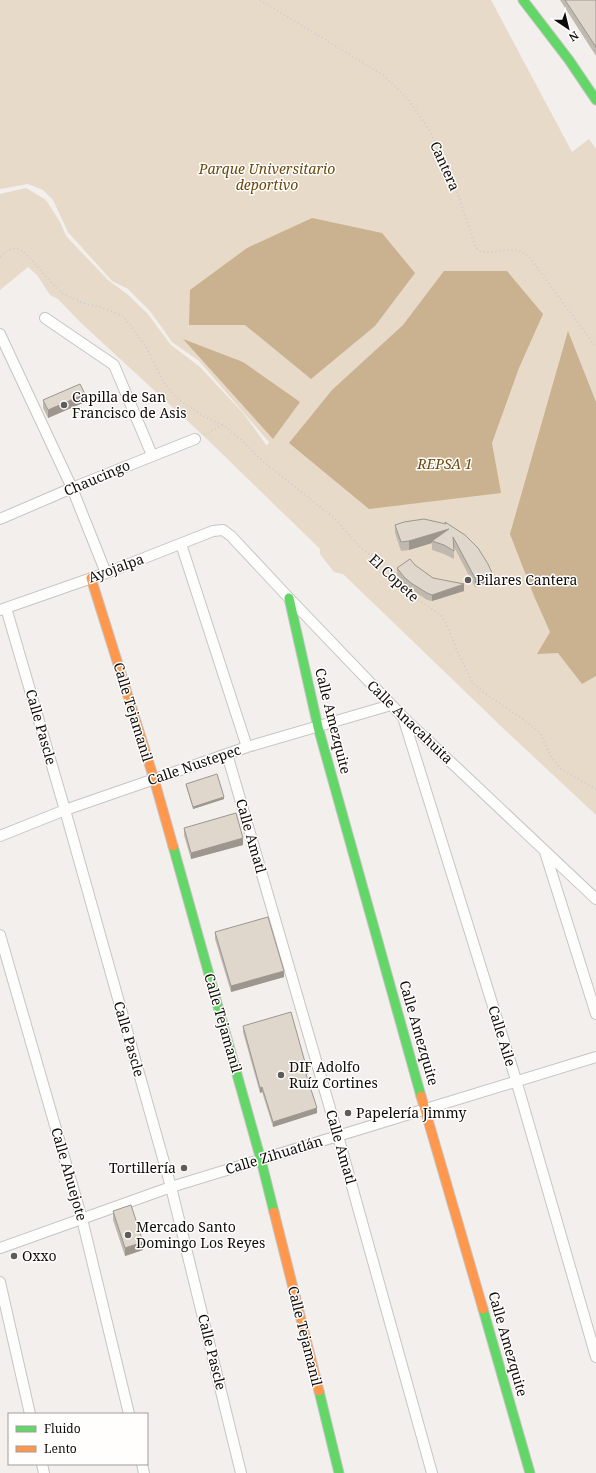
<svg xmlns="http://www.w3.org/2000/svg" width="596" height="1473" font-family="'Noto Serif',serif">
	<style>
		.green { fill: #e8dac8 }
		.water { fill: #cab18f }
		.lines { fill: none; stroke-linecap: round; stroke-linejoin: round }
		.street-casing { stroke: #c7c5c2; stroke-width: 12 }
		.fast-casing { stroke: #c7c5c2; stroke-width: 11 }
		.slow-casing { stroke: #c7c5c2; stroke-width: 11 }
		.path { stroke: #cecdcc; stroke-width: 2; stroke-dasharray: 1 3; stroke-linecap: butt }
		.street { stroke: #fdfdfc; stroke-width: 10 }
		.fast { stroke: #63d668; stroke-width: 9 }
		.slow { stroke: #ff974d; stroke-width: 9 }
		.wall { fill: #c0b9af }
		.shaded-wall { fill: #9c968f }
		.building { fill: #dfd7cc; stroke: #9c968f }
		.poi-dot { fill: #5e5b58; stroke: #fffefc; stroke-width: 1.5 }
		.labels { text-anchor: middle; stroke-width: 3; stroke-linejoin: round; paint-order: stroke }
		.street-label { font-size: 14px; fill: #0e0c09; stroke: #fffefc }
		.park-label { font-size: 14px; font-style: italic; fill: #6a480c; stroke: #fffefc }
		.poi-label { font-size: 14px; fill: #0e0c09; stroke: #fffefc; text-anchor: start }
	</style>
	<rect width="100%" height="100%" fill="#f2efec"/>
	<path class="green" d="M0,0H491L572,152L589,139L596,149V815L505,730L343,574L334,572L320,554V549L208,440L79,321L58,299L50,295L37,275L28,267L0,290V194L26,188L46,200L60,222L66,236L108,280L127,294L147,313L171,345L200,367L244,414L267,446L269,442L199,361L172,342L150,311L128,289L112,281L68,232L53,200L43,190L28,184L0,189Z"/>
	<path class="water" d="M312,218L382,233L415,273L375,326L311,379L245,325H189L190,290L247,248Z
		M444,271H507L543,314L519,368L492,443L501,493L369,509L289,443L332,390L403,325Z
		M568,331L596,402V676L582,684L558,653L537,654L550,632L534,596L510,534Z
		M183,339L243,362L300,402L273,439Z"/>
	<g class="lines">
		<g class="street-casing">
			<path id="street" d="M45,318L114,365L152,455
				M0,334L72,488L106,573
				M0,519L72,488L195,439
				M181,544L247,747
				M6,608L65,810L171,1187L241,1473
				M0,610L106,573L213,531L223,530L231,536L289,598L403,717L596,899
				M403,717L516,1080L596,1357
				M227,754L338,1136L432,1473
				M0,836L65,810L247,747L391,705
				M545,852L596,1014
				M0,935L82,1219L129,1414
				M0,1248L171,1187L596,1057
				M0,1282L30,1414
				M42,1464L44,1473
				M142,1464L144,1473"/>
		</g>
		<g class="fast-casing">
			<path id="fast" d="M523,0L569,60L596,100
				M289,598L318,727L421,1096
				M173,846L261,1160L274,1212
				M483,1309L530,1473
				M319,1391L339,1473"/>
		</g>
		<g class="slow-casing">
			<path id="slow" d="M91,578L154,779L173,846
				M421,1096L483,1309
				M274,1212L319,1391"/>
		</g>
		<path class="path" d="M260,0L383,75L408,99L428,128L451,174L476,248C486,257 501,249 513,250C520,250 525,254 530,258L596,347
			M0,257L7,251L15,248L23,251L37,266L47,278L62,293L83,303L100,307L123,316L145,345L165,384L179,400L203,416L223,425L242,440L259,458L334,518L360,547L374,558L406,592L441,615L446,623L459,655L473,683L482,691L524,720L540,733L551,757L561,769L596,789
			M204,434L223,425
			M390,575L396,571"/>
		<use href="#street" class="street"/>
		<use href="#fast" class="fast"/>
		<use href="#slow" class="slow"/>
	</g>
	<path class="wall" d="M560,0H596V56Z
		M43,400L85,402L48,418L43,408Z
		M445,522L492,581L475,587L454,547V559L444,554L432,550V543L409,550L401,551L395,533V525L445,524Z
		M415,565L433,578L464,591L432,601L427,600L411,589L404,584L397,575V568Z
		M186,784L224,799L193,809L186,786Z
		M184,828L243,845L191,859L184,835Z
		M215,932L284,977L231,992L215,939Z
		M243,1026L308,1078L317,1113L273,1127L262,1092L260,1093L243,1032Z
		M113,1211L143,1250L125,1256L113,1220Z"/>
	<path class="shaded-wall" d="M85,394V402L48,418V410Z
		M449,529L432,541V543L409,550V541Z
		M492,573V581L475,587V578Z
		M464,584V591L432,601V595Z
		M224,797V799L193,809V807Z
		M243,838V845L191,859V853Z
		M284,971V977L231,992V986Z
		M262,1087V1092L260,1093V1088Z
		M317,1108V1113L273,1127V1122Z
		M143,1242V1250L125,1256V1248Z"/>
	<path class="building" d="M565,0H596V47Z
		M80,384L85,394L48,410L43,400Z
		M424,519L446,524L445,522L465,535L478,548L488,564L492,573L475,578L453,537L454,551L444,545L432,541L449,529L409,541L401,542L395,525L404,522Z
		M410,559L415,565L433,578L464,584L432,595L427,593L411,583L404,577L397,568Z
		M217,774L224,797L193,807L186,784Z
		M236,813L243,838L191,853L184,828Z
		M268,917L284,971L231,986L215,932Z
		M291,1012L308,1073L306,1074L317,1108L273,1122L262,1087L260,1088L243,1026Z
		M131,1205L143,1242L125,1248L113,1211Z"/>
	<g class="poi-dot">
		<circle cx="64" cy="405" r="4"/>
		<circle cx="468" cy="580" r="4"/>
		<circle cx="281" cy="1075" r="4"/>
		<circle cx="348" cy="1113" r="4"/>
		<circle cx="184" cy="1168" r="4"/>
		<circle cx="128" cy="1235" r="4"/>
		<circle cx="14" cy="1256" r="4"/>
	</g>
	<g class="labels">
		<g class="street-label">
			<text transform="translate(445 166) rotate(66)" y="5">Cantera</text>
			<text transform="translate(97 478) rotate(-23)" y="5">Chaucingo</text>
			<text transform="translate(116 568) rotate(-20)" y="5">Ayojalpa</text>
			<text transform="translate(394 578) rotate(43)" y="5">El Copete</text>
			<text transform="translate(133 712) rotate(73)" y="5">Calle Tejamanil</text>
			<text transform="translate(333 721) rotate(76)" y="5">Calle Amezquite</text>
			<text transform="translate(410 722) rotate(44)" y="5">Calle Anacahuita</text>
			<text transform="translate(41 727) rotate(74)" y="5">Calle Pascle</text>
			<text transform="translate(194 765) rotate(-19)" y="5">Calle Nustepec</text>
			<text transform="translate(251 836) rotate(74)" y="5">Calle Amatl</text>
			<text transform="translate(223 1023) rotate(74)" y="5">Calle Tejamanil</text>
			<text transform="translate(419 1033) rotate(74)" y="5">Calle Amezquite</text>
			<text transform="translate(502 1036) rotate(73)" y="5">Calle Aile</text>
			<text transform="translate(129 1039) rotate(74)" y="5">Calle Pascle</text>
			<text transform="translate(341 1147) rotate(74)" y="5">Calle Amatl</text>
			<text transform="translate(274 1155) rotate(-17)" y="5">Calle Zihuatlán</text>
			<text transform="translate(69 1174) rotate(74)" y="5">Calle Ahuejote</text>
			<text transform="translate(305 1336) rotate(76)" y="5">Calle Tejamanil</text>
			<text transform="translate(508 1344) rotate(74)" y="5">Calle Amezquite</text>
			<text transform="translate(212 1352) rotate(76)" y="5">Calle Pascle</text>
		</g>
		<g class="park-label">
			<text x="267" y="174">Parque Universitario<tspan x="267" dy="16">deportivo</tspan></text>
			<text x="445" y="469">REPSA 1</text>
		</g>
		<g class="poi-label">
			<text x="72" y="402">Capilla de San<tspan x="72" dy="16">Francisco de Asis</tspan></text>
			<text x="476" y="585">Pilares Cantera</text>
			<text x="289" y="1072">DIF Adolfo<tspan x="289" dy="16">Ruíz Cortines</tspan></text>
			<text x="356" y="1118">Papelería Jimmy</text>
			<text x="176" y="1173" text-anchor="end">Tortillería</text>
			<text x="136" y="1232">Mercado Santo<tspan x="136" dy="16">Domingo Los Reyes</tspan></text>
			<text x="22" y="1261">Oxxo</text>
		</g>
	</g>
	<rect x="8" y="1413" width="140" height="52" fill="#fffefc" stroke="#9f9d9b"/>
	<rect x="16" y="1426" width="20" height="6" fill="#63d668" stroke="#9f9d9b"/>
	<text x="44" y="1433" font-size="12" fill="#0e0c09">Fluido</text>
	<rect x="16" y="1446" width="20" height="6" fill="#ff974d" stroke="#9f9d9b"/>
	<text x="44" y="1453" font-size="12" fill="#0e0c09">Lento</text>
	<g transform="translate(568 28) rotate(145)" stroke="#fffefc" stroke-width="3" paint-order="stroke">
	<path d="M0-3L7 15L0 10L-7 15Z" fill="#0e0c09"/>
	<text y="-6" font-size="11" font-weight="bold" text-anchor="middle" fill="#0e0c09">N</text>
	</g>
</svg>
